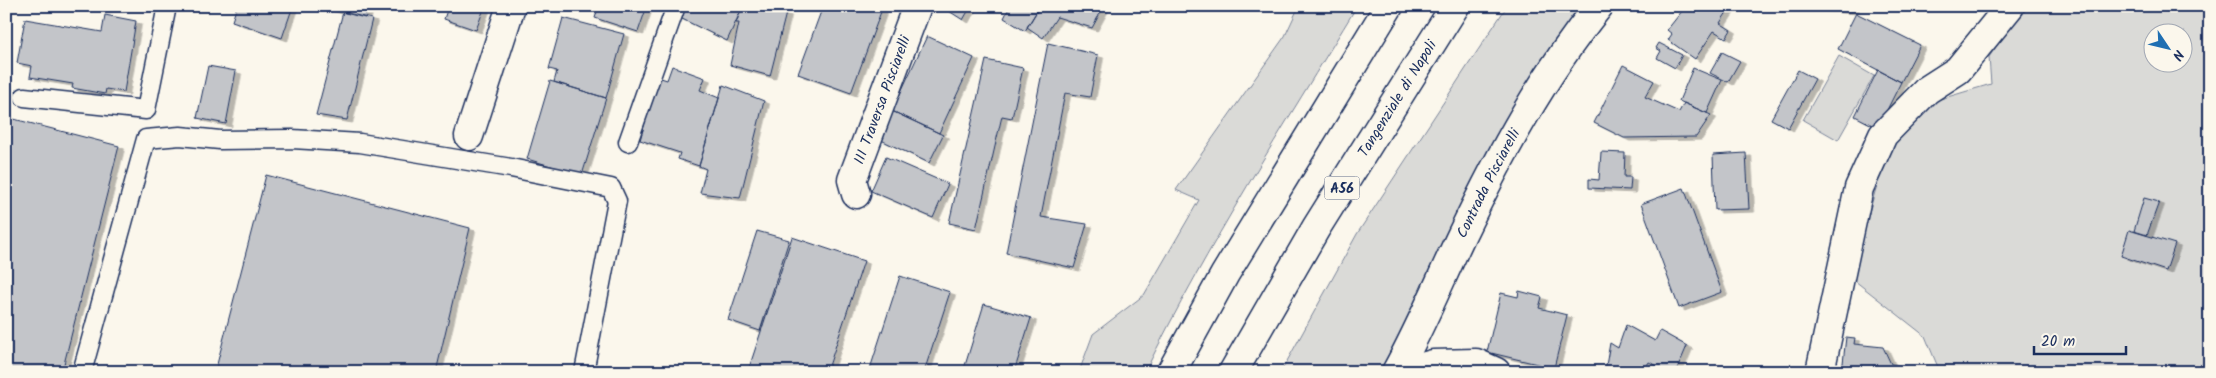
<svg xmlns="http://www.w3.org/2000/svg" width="2216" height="378" font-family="Kalam,sans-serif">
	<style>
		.green { fill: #dadad7; stroke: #7a849a; fill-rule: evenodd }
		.building { fill: #c3c5c9; stroke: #1b2f5e; filter: url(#shadow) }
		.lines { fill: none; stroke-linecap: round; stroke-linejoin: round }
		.service-casing { stroke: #1b2f5e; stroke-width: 21 }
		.minor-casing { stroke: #1b2f5e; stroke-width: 31 }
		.motorway-casing { stroke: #1b2f5e; stroke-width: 31 }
		.service { stroke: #fbf7ec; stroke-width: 18 }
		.minor { stroke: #fbf7ec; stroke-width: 28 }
		.motorway { stroke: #fbf7ec; stroke-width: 28 }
		.labels { text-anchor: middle; stroke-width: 5; stroke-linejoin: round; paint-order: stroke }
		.shield { fill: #fbf7ec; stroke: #5e6b89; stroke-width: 1 }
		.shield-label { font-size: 14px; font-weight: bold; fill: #1b2f5e }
		.street-label { font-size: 15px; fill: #1b2f5e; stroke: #fbf7ec }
	</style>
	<defs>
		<filter id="shadow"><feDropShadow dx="5.5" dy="3" stdDeviation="0" flood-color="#0004"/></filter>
	</defs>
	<rect width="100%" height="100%" fill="#fbf7ec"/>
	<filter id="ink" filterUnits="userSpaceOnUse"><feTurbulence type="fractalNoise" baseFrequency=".02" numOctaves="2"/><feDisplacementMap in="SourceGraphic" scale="10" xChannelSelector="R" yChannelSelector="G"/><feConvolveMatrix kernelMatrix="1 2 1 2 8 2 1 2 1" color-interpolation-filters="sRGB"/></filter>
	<g filter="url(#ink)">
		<path class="green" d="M1299,6H1357C1284,126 1207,246 1145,372H1079L1093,334L1144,295L1199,200L1176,190L1285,36Z
			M1507,6H1585L1381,372H1281L1357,234Z
			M2024,6H2210V372H1940L1925,336L1850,277L1885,158L1910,123L1934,101L1991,84L1989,57ZM2154,32H2184V62H2154Z
			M1839,56L1874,76L1838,140L1803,120Z"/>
		<path class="building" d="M237,6H293L282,38L232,21Z
			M327,6H368L365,18L326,8Z
			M446,6H485L476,30L444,19L448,7Z
			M599,6H647L638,32L595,18Z
			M680,6H743L727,41L676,16Z
			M743,6H758L786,13L770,76L730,65L739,23H736Z
			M823,6H873L882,9L851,93L798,74Z
			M941,6H971L963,20Z
			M1010,6H1040L1025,31L1004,18Z
			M1040,6H1104L1092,28L1057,17L1043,38L1027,27Z
			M1686,6H1731L1720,23L1731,30L1726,38L1714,31L1695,59L1668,40L1672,34L1667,30Z
			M1784,6H1854L1852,11Z
			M343,12L372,19L347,120L316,115Z
			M1856,13L1920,45L1901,82L1838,49Z
			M105,15L136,21L124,92L106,89L105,94L72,88L73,84L30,77L32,66L17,63L25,19L102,32Z
			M563,18L624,34L606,98L554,82L557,71L549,69Z
			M927,36L974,58L939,133L892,111Z
			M1048,43L1098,55L1090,97L1065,93L1041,217L1087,224L1074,268L1006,253Z
			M1659,43L1682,55L1675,68L1657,58L1661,51L1656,48Z
			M1722,52L1740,61L1728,82L1710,73Z
			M986,60L1023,68L1012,118L1002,116L976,229L949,223Z
			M1623,65L1654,81L1645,97L1679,112L1684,103L1711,115L1696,137L1624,138L1594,123Z
			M208,66L236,71L226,124L197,118Z
			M672,66L705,78L700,90L719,98L699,166L678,159L680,153L640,140L658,77L667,80Z
			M1693,68L1722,80L1707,113L1679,101Z
			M1798,70L1815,79L1788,128L1771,119Z
			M1878,70L1901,82L1878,128L1855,116Z
			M550,81L606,98L582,175L527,159Z
			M723,85L764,101L740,198L700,193L706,169L699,166Z
			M892,111L943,135L929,163L881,140Z
			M6,117L119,146L62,372H6Z
			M1601,152L1625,153L1624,177H1631L1630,190L1589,188V179L1599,180Z
			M1746,153L1749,209L1715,210L1713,155Z
			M886,157L948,184L933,218L871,191Z
			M266,175L470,228L436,372H215Z
			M1684,188L1722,292L1679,308L1641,204Z
			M2144,198L2159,202L2147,235L2134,231Z
			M2129,230L2175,244L2166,271L2121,256Z
			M757,231L789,240L760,331L728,320Z
			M792,237L864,261L827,372H760L749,368Z
			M900,276L950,292L924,372H869Z
			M1519,291L1542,297L1539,308L1567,315L1554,368L1487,352L1501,293L1518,297Z
			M984,304L1031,318L1014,372H963Z
			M1626,325L1655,341L1660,331L1687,346L1676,372H1654L1657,366L1649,362L1643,372L1605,371L1610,343L1618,348Z
			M1846,337L1855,338L1854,344L1883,347L1891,364L1910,368L1909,372H1842Z"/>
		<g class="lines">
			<g class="service-casing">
				<path id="service" d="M24,97L146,110L167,6
					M628,142L676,6
					M82,372L146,139L180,136L220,140L292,139L360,143L511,168L611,188L617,201L584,372"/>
			</g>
			<g class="minor-casing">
				<g id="minor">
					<path d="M469,136L511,6"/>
					<path id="s1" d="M856,194L852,180L917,6"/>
					<path id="s2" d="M1396,372C1421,327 1440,280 1462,234C1500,155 1543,75 1599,6"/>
					<path d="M1405,372L1433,364L1476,363L1496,372"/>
					<path d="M1820,372L1859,188L1883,135L1927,90L1958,70L2010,6"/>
				</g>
			</g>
			<g class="motorway-casing">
				<g id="motorway">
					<path d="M1171,372L1225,274L1389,6"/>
					<path id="s3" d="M1233,372L1316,228L1455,6"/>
				</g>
			</g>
			<use href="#service" class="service"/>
			<use href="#minor" class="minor"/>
			<use href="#motorway" class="motorway"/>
		</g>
	</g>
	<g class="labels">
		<rect class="shield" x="1324.5" y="176.5" width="35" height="23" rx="4"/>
		<g class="shield-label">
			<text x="1342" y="193">A56</text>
		</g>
		<g class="street-label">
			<text dy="5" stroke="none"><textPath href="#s3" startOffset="319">Tangenziale di Napoli</textPath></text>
			<text dy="5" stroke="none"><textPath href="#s1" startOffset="100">III Traversa Pisciarelli</textPath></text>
			<text dy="5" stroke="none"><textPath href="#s2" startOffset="210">Contrada Pisciarelli</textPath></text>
		</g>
	</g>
	<rect width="2216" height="378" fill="none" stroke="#fbf7ec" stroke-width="25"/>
	<rect x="12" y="12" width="2191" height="353" fill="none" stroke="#1b2f5e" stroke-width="2" filter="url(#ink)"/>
	<g transform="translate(2168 48) rotate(125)"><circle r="24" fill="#fbf7ec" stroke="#a1a7b3"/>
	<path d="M0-4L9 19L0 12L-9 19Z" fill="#1f6fb2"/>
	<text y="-8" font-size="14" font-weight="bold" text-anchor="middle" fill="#1b2f5e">N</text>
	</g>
	<path d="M2034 346v8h92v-8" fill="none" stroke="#1b2f5e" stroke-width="2.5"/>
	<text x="2041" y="346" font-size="15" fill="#1b2f5e" stroke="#fbf7ec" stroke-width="4" paint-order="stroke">20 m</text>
</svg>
